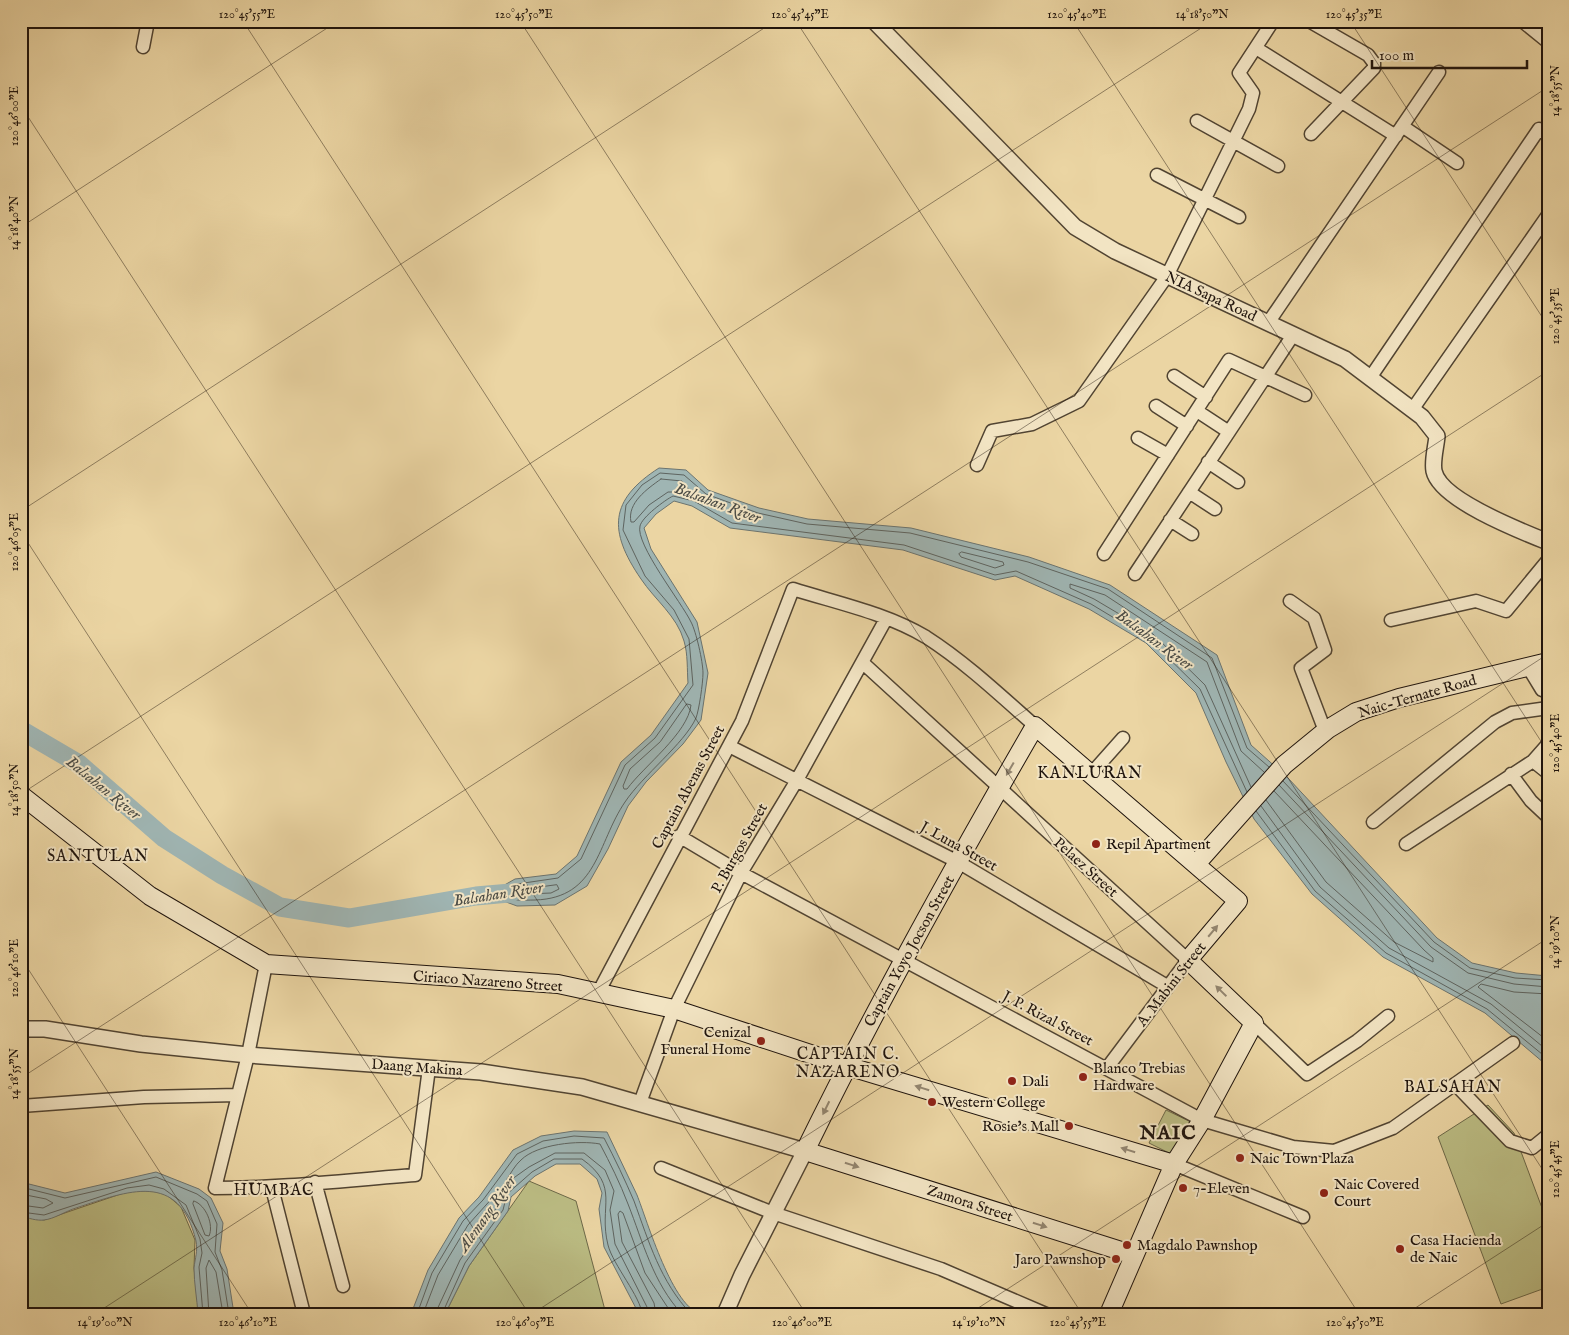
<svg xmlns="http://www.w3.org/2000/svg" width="1569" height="1335" font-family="'IM FELL English',serif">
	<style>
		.green { fill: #bbbc83; stroke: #6c6848 }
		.water { fill: #9fb5b3; stroke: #6b7470 }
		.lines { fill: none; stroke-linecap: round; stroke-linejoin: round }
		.shore { stroke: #5e6460; stroke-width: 1 }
		.river { stroke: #9fb5b3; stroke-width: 19 }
		.minor-casing { stroke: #514432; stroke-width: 15 }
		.tertiary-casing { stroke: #514432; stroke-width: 18 }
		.secondary-casing { stroke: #1e130c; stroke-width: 20 }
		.minor { stroke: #f2e4c3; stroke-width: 12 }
		.tertiary { stroke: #f2e4c3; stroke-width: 15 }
		.secondary { stroke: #f2e4c3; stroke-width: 18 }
		.oneway { fill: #938671 }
		.ticks { fill: none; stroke: #1e130c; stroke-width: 1; stroke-opacity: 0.45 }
		.poi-dot { fill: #8f2418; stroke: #f2e4c3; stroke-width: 2 }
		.labels { text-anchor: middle; stroke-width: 4; stroke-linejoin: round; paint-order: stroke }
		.street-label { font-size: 15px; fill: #1e130c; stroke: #f2e4c3 }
		.poi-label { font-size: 15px; fill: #1e130c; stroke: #f2e4c3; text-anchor: start }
		.water-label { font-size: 16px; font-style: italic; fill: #4b4c46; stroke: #f2e4c3 }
		.neighbourhood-label { font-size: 16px; letter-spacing: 1px; fill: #1e130c; stroke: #f2e4c3 }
		.district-label { font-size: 20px; font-weight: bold; letter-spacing: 1px; fill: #1e130c; stroke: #f2e4c3 }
		.neatline { fill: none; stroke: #1e130c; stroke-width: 2 }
		.ticks-label { font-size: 12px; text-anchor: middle; fill: #1e130c }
	</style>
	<rect width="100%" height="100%" fill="#ebd5a3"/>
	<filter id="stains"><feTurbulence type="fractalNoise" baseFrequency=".004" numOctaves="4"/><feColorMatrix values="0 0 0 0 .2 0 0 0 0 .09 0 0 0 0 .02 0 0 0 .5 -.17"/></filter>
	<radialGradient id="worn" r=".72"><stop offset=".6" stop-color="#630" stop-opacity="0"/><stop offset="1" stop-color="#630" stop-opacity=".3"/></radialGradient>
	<path class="green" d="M1488,1105L1514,1133L1548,1224V1287L1501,1304L1438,1137Z
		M1166,1110L1191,1122L1175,1156L1149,1143Z
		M529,1181L576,1201L606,1314H445L469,1266Z
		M153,1183L181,1207L195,1240L194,1268L199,1314H21V1216L44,1220Z"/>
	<path class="water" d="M659,468L686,470L708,490L759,508L808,519L911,528L1029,557L1110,585L1217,655L1251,745L1288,778L1437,938L1472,963L1516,973L1548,976V1075L1544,1063L1485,1013L1383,957L1312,894L1254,819L1226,762L1196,693L1146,643L1089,609L1015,576L995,580L903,550L730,528L692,506L674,501L656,514L644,528L651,549L697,622L708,673L701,720L683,744L646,782L628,806L608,849L587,886L555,905L517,906L487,895L515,879L556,874L577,856L621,762L651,735L688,683C687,670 688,654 684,641C677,616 655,600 641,579C608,531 609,500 659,468Z
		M574,1131L607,1132C617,1153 627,1174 637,1195C647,1220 673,1310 702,1314H639L604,1247L599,1209L602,1193L597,1179L580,1164H556L535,1176L511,1197L508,1211L469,1266L445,1314H411L428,1270L459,1218L479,1197L513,1150L541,1136Z
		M156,1172L199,1189L211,1198L223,1223L220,1251L227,1269L234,1314H198C197,1299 194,1283 194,1268C195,1258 198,1251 196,1241C179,1170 128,1191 76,1208C66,1211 54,1219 44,1220C37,1221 28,1218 21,1216V1182L65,1193Z"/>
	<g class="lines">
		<path class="shore" d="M661,479L682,481L691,492H668L649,505L634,522H631C627,503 647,489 661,479Z
			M962,552L1003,562L1004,565L995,568L961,557L959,554Z
			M687,704L691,705C688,733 644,766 627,789H624L623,786L630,769L660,742Z
			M1283,781L1434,942L1470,968L1515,978L1548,980
			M1279,785L1431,947L1468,973L1514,984L1548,987
			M1251,787L1205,685L1153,634L1094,599L1070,588V584L1105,595L1207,662L1241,751L1264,772
			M1247,792L1200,689L1149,639L1091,604L1016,571L995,575L904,545L732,523L694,501L673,496C665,500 642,517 640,526C635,544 682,603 691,622C696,631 703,662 703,673C703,683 699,710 696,718C684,744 643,775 625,802C597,843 598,898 535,900C524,900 511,902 503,894L517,884L558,878L581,859L625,765L655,738L693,685L689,639L674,610L645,576L623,530L626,505L642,485L660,473L684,475L706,494L758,513L807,524L910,533L1028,562L1108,589L1212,658L1247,748L1269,767
			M1266,800L1326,882L1394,942L1433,962V958L1424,950L1274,791
			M1261,806L1320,887L1389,948L1491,1004L1548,1051
			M1256,811L1315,891L1386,953L1487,1009L1548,1059
			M557,885L559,889L551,893L527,894L525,892L527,889Z
			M1548,994L1514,992L1481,984L1478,987L1548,1041
			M21,1187L65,1198L156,1177L197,1194L207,1201L217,1224L215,1252L222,1270L229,1314
			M21,1194L46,1199L53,1203L43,1208L21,1205
			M194,1201C206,1205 214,1225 209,1236L205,1235L193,1204Z
			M21,1212L44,1215L127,1188L149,1185L164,1189L186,1205L200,1239L202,1253L199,1267L203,1314
			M209,1314L206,1268L209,1260L216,1272L223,1314
			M417,1314L432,1273L463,1221L483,1200L517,1154L543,1141L574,1136L604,1138C615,1159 625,1180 634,1201C649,1242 660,1281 691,1314
			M423,1314L438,1275L468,1225L495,1195H498L497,1207L460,1260L435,1314
			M442,1314L465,1263L503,1210L507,1194L532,1172L554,1159H582C621,1187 598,1206 608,1245C613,1265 641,1297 642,1314
			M649,1314L647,1307L615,1244L610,1210L614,1191L605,1170L584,1153H555L529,1167L508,1182L507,1179C511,1173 515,1165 521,1160C537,1144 579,1140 600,1144C610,1163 620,1183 628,1204C643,1242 653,1283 682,1314
			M656,1314L654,1303L622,1242L618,1214L620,1211L623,1213L645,1273L672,1314"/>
		<path class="river" d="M21,730L79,764L164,838L222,875L280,907L349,918L476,896L511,893"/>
		<g class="minor-casing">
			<path id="minor" d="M1309,21L1368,55L1374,63V68L1311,134
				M1522,21L1548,42
				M143,47L148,21
				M1256,48L1396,136
				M1197,121L1278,166
				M1402,126L1457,163
				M1157,175L1239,217
				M1268,323L1439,72
				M1174,376L1206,397
				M1370,378L1539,129L1548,135
				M1156,406L1187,426
				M1412,410L1548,215
				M1197,411L1229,432
				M1138,438L1168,455
				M1208,462L1238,482
				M977,465L992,431L1032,424L1079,401L1167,276L1249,109L1253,93L1239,73L1273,21
				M1189,492L1215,509
				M1170,520L1192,534
				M1104,554L1229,360L1305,395
				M1135,574L1293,335
				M1290,601L1314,618L1325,650L1301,668L1325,731
				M1391,620L1476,601L1506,611L1548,560
				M863,663L1188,960L1107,1068
				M1528,667L1542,690L1546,663
				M729,746L958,862L1167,986
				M1533,761L1548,773
				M1091,774L1123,738
				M1511,774L1531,801L1548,817
				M1373,822L1495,722L1512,713L1548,708
				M679,836L741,873L1202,1120L1293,1147L1334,1151L1393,1128L1513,1043
				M1406,844L1533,761L1548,744
				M266,964L248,1055L215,1188C282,1188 349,1180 415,1175L429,1068
				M598,993L742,721L793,589C837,603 886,613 926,637C965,662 1000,695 1035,726
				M1254,1023L1307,1074L1357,1041L1388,1016
				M1455,1084L1510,1141L1532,1148L1548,1135
				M640,1103L674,1009L741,873L797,780L886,619
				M21,1106L144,1097L238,1095
				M1174,1164L1303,1217
				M661,1168L773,1213L941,1269L1046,1314
				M315,1182L343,1286
				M272,1188L304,1314"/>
		</g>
		<g class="tertiary-casing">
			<path id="tertiary" d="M874,21L1075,227L1115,251L1345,359L1422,417L1437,436C1436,447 1432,461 1434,471C1440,500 1523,532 1548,542
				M21,1029H45L141,1044L248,1055L481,1072L582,1087L805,1151L742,1275L725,1314"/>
		</g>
		<g class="secondary-casing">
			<path id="secondary" d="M21,795L150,896L266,964L558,984L674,1009L847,1066L1174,1164
				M1196,864L1284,765L1328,729L1356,712L1399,698L1548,662
				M1109,1314L1174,1164L1202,1120L1254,1023L1188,960L1238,901L1035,726C954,866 876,1006 805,1151L1134,1255"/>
		</g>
		<use href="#minor" class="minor"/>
		<use href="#tertiary" class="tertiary"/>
		<use href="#secondary" class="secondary"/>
	</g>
	<defs><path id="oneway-solid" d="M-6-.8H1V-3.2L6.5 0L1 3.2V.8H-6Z" transform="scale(1.25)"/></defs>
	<g class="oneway">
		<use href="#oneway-solid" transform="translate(1010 769) rotate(120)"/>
		<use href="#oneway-solid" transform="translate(1213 931) rotate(-50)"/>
		<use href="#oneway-solid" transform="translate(1221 991) rotate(-136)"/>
		<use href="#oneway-solid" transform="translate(922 1088) rotate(-163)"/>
		<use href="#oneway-solid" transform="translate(826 1108) rotate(116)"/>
		<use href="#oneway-solid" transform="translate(1128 1150) rotate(-163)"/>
		<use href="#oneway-solid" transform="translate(852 1165) rotate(18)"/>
		<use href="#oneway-solid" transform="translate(1040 1225) rotate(18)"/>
	</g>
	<path class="ticks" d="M243,21L1082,1314M520,21L1359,1314M796,21L1548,1178M1073,21L1548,752M1350,21L1548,326M21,106L806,1314M21,227L338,21M21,511L775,21M21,532L529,1314M21,794L1212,21M21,958L252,1314M21,1078L1548,87M95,1314L1548,371M532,1314L1548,654M969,1314L1548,938M1406,1314L1548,1222"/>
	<g class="poi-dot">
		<circle cx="1096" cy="844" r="5"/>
		<circle cx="761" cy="1041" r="5"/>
		<circle cx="1083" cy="1077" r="5"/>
		<circle cx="1012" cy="1081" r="5"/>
		<circle cx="932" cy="1102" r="5"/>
		<circle cx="1069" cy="1126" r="5"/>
		<circle cx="1240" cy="1158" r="5"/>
		<circle cx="1183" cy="1188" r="5"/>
		<circle cx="1324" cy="1193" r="5"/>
		<circle cx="1127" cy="1245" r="5"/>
		<circle cx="1400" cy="1249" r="5"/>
		<circle cx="1116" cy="1259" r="5"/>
	</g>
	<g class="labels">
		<g class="street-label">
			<text transform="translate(1211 296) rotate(25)" y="5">NIA Sapa Road</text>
			<text transform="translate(1417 696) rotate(-16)" y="5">Naic-Ternate Road</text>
			<text transform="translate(688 787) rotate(-62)" y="5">Captain Abenas Street</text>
			<text transform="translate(959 846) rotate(29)" y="5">J. Luna Street</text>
			<text transform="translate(739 848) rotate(-61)" y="5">P. Burgos Street</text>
			<text transform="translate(1086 867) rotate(42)" y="5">Pelaez Street</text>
			<text transform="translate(909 951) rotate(-61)" y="5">Captain Yoyo Jocson Street</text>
			<text transform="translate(488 981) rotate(4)" y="5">Ciriaco Nazareno Street</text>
			<text transform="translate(1171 984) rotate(-52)" y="5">A. Mabini Street</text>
			<text transform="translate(1048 1018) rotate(28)" y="5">J. P. Rizal Street</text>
			<text transform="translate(417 1067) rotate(4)" y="5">Daang Makina</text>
			<text transform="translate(970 1203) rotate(18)" y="5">Zamora Street</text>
		</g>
		<g class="poi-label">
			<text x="1106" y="849">Repil Apartment</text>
			<text x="751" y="1037" text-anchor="end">Cenizal<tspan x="751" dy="17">Funeral Home</tspan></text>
			<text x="1093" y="1073">Blanco Trebias<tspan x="1093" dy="17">Hardware</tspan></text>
			<text x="1022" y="1086">Dali</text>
			<text x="942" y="1107">Western College</text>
			<text x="1059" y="1131" text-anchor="end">Rosie's Mall</text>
			<text x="1250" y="1163">Naic Town Plaza</text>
			<text x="1334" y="1189">Naic Covered<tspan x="1334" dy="17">Court</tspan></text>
			<text x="1193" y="1193">7-Eleven</text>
			<text x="1410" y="1245">Casa Hacienda<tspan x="1410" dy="17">de Naic</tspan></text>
			<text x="1137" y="1250">Magdalo Pawnshop</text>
			<text x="1106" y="1264" text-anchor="end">Jaro Pawnshop</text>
		</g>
		<g class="water-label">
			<text transform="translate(718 502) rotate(20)" y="6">Balsahan River</text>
			<text transform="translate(1155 639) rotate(36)" y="6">Balsahan River</text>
			<text transform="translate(104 787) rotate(39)" y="6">Balsahan River</text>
			<text transform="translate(498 893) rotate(-9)" y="6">Balsahan River</text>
			<text transform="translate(486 1213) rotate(-55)" y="6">Alemang River</text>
		</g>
		<g class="neighbourhood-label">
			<text x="1090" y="778">KANLURAN</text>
			<text x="98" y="861">SANTULAN</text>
			<text x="848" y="1059">CAPTAIN C.<tspan x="848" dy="18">NAZARENO</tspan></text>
			<text x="1453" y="1092">BALSAHAN</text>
			<text x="274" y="1195">HUMBAC</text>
		</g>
		<g class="district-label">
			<text x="1168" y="1139">NAIC</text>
		</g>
	</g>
	<rect width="1569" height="1335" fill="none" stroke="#ebd5a3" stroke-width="55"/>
	<path d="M1372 60v8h155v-8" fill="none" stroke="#1e130c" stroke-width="2.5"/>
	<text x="1379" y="60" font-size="15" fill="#1e130c" stroke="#f2e4c3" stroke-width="4" paint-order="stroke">100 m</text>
	<rect x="28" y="28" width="1514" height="1280" class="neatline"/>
	<g class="ticks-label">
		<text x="247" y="18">120°45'55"E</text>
		<text x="524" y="18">120°45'50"E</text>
		<text x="800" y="18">120°45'45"E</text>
		<text x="1077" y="18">120°45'40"E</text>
		<text x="1202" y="18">14°18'50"N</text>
		<text x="1354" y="18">120°45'35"E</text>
		<text transform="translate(1555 91) rotate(-90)" y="4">14°18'55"N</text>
		<text transform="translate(14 116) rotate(-90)" y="4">120°46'00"E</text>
		<text transform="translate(14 223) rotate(-90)" y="4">14°18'40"N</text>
		<text transform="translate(1555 316) rotate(-90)" y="4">120°45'35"E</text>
		<text transform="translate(14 542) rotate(-90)" y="4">120°46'05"E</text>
		<text transform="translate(1555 743) rotate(-90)" y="4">120°45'40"E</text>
		<text transform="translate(14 790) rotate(-90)" y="4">14°18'50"N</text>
		<text transform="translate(1555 942) rotate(-90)" y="4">14°19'10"N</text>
		<text transform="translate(14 968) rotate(-90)" y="4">120°46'10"E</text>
		<text transform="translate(14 1074) rotate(-90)" y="4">14°18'55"N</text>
		<text transform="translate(1555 1169) rotate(-90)" y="4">120°45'45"E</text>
		<text x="105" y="1326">14°19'00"N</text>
		<text x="248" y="1326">120°46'10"E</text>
		<text x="525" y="1326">120°46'05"E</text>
		<text x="802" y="1326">120°46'00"E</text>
		<text x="979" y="1326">14°19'10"N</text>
		<text x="1078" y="1326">120°45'55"E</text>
		<text x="1355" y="1326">120°45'50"E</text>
	</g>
	<rect width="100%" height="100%" filter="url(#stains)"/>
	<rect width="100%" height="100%" fill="url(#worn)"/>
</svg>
